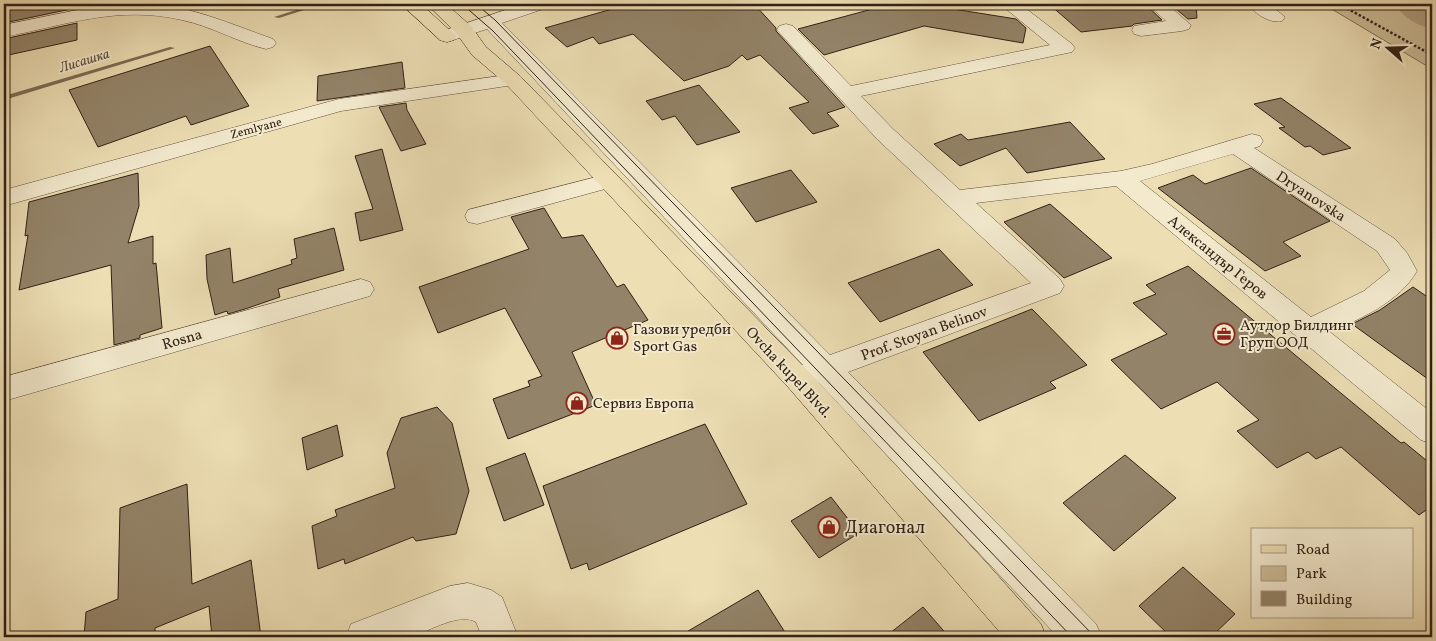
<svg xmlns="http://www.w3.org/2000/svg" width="1436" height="641" font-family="Vollkorn,serif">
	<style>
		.green { fill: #cdbe99; stroke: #7f6f57 }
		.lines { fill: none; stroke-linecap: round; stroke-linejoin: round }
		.stream { fill: #7b6b54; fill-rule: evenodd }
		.river { fill: #ad9d7e; fill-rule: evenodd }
		.building { fill: #938368; stroke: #312015 }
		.minor-casing { stroke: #60503d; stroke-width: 1 }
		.major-casing { stroke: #312015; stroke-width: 1 }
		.path { stroke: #312015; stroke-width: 2.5; stroke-dasharray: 2.5 2; stroke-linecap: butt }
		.minor { fill: #f3eace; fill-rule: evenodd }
		.major { fill: #eddeb4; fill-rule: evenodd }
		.tram { stroke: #312015; stroke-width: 1 }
		.labels { text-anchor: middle; stroke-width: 4; stroke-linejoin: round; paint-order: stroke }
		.far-street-label { font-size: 12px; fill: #312015; stroke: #f3eace }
		.far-water-label { font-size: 14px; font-style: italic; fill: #5c4c3a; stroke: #f3eace }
		.street-label { font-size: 15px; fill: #312015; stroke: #f3eace }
		.poi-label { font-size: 15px; fill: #312015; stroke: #f3eace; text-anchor: start }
		.near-poi-label { font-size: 18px; fill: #312015; stroke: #f3eace; text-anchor: start }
	</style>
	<rect width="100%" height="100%" fill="#eddeb4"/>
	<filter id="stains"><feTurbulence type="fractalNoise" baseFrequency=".004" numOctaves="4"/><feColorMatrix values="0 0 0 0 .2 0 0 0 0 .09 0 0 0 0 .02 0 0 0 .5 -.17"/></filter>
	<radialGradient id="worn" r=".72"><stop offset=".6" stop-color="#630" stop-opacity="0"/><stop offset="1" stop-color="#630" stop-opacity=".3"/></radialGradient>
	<path class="green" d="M1347,4H1403L1432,26V69L1330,8Z"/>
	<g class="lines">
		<path class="stream" d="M315,4H323L279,18L274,17Z
			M170,47L175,48L4,100V96Z"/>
		<path class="river" d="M1395,4H1432V29C1418,26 1402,17 1395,4Z"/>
	</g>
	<path class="building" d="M4,4H76V8L4,23Z
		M630,4H754L776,28V31L845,107L827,113L839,126L813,134L789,108L809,102L760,55L747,60L742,55L729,66L684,81L633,34L599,44L593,37L567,47L545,28Z
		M891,4H922L1016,19L1026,28L1023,43L924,26L824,55L798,29Z
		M1049,4H1145L1162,20L1134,24L1132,26L1081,32Z
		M1170,4H1196L1197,18L1188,19Z
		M77,23V40L4,56V39Z
		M210,46L249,106L191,125L186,116L98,147L69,90Z
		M402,62L405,88L317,101L318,76Z
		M699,85L740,132L697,145L675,116L662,120L646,101Z
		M1281,98L1351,148L1323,155L1310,146L1305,147L1279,128L1285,127L1254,104Z
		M406,103L407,110L426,144L401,151L379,107Z
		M1070,122L1105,159L1027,173L1006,148L960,166L934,144L961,134L968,140Z
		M382,149L403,230L360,241L355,213L373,209L355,156Z
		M1251,168L1330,221L1283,242L1301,256L1265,271L1158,188L1193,175L1205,184Z
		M791,170L817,202L756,222L731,188Z
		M138,173L139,206L128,243L153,236V264L156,263L162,328L140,335V338L114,345L111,265L19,290L28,235L25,236L29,202Z
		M1050,204L1112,258L1064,278L1004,222Z
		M544,208L562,238L583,235L617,287L624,284L648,320L572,352L596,405L508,439L493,399L530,386L528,381L542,376L505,308L438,333L419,287L529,249L511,217Z
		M334,228L344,270L278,289L280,297L245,309L228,314L227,311L215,315L207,279L206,255L230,248L233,283L292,264L291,260L297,258L294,239Z
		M939,249L973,285L880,322L848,283Z
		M1188,266L1401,443L1404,442L1432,465V506L1419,515L1341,447L1316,459L1308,452L1277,468L1237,431L1259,420L1217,382L1161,409L1111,360L1167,334L1133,303L1156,294L1146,285Z
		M1413,287L1432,300V382L1352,324L1380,310Z
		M1032,309L1087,365L1050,382L1056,388L979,421L923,352Z
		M437,407L452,423L469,491L456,534L416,541L413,537L345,564L344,559L318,569L312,526L337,516L335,510L395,488L387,453L401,418Z
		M705,424L747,504L589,570L587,563L571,569L543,486Z
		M337,425L343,456L307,470L302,438Z
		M525,453L544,505L504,521L486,468Z
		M1125,455L1176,498L1114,551L1063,503Z
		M187,484L192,584L251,560L261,637H212L209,606L155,628V637H84L86,612L118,599L120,508Z
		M831,497L859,533L819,558L791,521Z
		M1183,567L1235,614L1211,637H1171L1139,606Z
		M758,590L788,637H678Z
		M923,607L949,637H885Z"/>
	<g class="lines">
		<g class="minor-casing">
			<path id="minor" d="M107,4C125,4 144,3 162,5C200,10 236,26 273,39L276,43L273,47L266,49C237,42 211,26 182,20C118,5 66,25 4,37V25Z
				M523,4H549L546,8L502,23L830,355L1031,283L877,139L777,30L779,26L786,24L793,26L851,86L1050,45L1000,4H1020L1072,44L1075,48L1072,52L861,96L893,129L960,190L1121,171L1152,164L1252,134L1260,136L1263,141L1260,146L1254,148L1395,239L1407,253L1417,271C1399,302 1362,318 1330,332L1432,413V444L1421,440L1116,186L976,203L1060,279L1064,286L1060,293L848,372L1096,624L1102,637H1058L819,383L808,387L798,383L793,375L798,367L803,365L487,29L447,42L440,40L438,36L440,32ZM1233,154L1377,251L1390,270L1364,291L1311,317L1140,181Z
				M1147,4H1167L1191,25L1189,29L1182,31L1141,36L1134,34L1132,30L1134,26L1166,21Z
				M1248,4H1269L1285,17L1282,21C1270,24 1255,14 1248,4Z
				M513,74L520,76L523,80L520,84L341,111L4,206V190L339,99Z
				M608,174L616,176L620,181L616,186L477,224L468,222L465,216L468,210Z
				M361,279L370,282L374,289L370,296L4,401V377Z
				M468,583L491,590L502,597L518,637H482L476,622C460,612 429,631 413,636C399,640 361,637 346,637L351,624L450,586Z"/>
		</g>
		<g class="major-casing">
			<path id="major" d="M401,4H421L456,36L454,40L447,42L440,40Z
				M427,4H446L471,26L486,47L520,76L808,371L984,560L1041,624L1046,637H1004L788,387L506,84L472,55L457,34Z"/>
		</g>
		<path class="path" d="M1339,4L1432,55"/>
		<use href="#minor" class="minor"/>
		<use href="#major" class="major"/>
		<path class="tram" d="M462,4L493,31L1072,637
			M476,4L495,20L1095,637"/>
	</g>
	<defs>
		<g id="office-ring" transform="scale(1.125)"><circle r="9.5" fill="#f3eace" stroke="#8f2418" stroke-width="1.5"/><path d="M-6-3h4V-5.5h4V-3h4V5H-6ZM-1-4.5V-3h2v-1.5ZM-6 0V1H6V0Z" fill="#8f2418"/></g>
		<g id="shop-ring" transform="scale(1.125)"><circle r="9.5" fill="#f3eace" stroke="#8f2418" stroke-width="1.5"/><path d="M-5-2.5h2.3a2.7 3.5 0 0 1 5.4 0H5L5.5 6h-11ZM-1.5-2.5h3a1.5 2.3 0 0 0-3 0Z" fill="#8f2418"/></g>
	</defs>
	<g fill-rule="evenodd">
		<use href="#office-ring" x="1224" y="334"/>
		<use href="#shop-ring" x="617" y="338"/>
		<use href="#shop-ring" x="577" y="403"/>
		<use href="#shop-ring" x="829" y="527"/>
	</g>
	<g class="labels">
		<g class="far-street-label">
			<text transform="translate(256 128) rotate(-15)" y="4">Zemlyane</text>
		</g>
		<g class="far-water-label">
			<text transform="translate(84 60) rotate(-17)" y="5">Лисашка</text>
		</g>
		<g class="street-label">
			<text transform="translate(1311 196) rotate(33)" y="5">Dryanovska</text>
			<text transform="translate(1218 257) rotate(39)" y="5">Александър Геров</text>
			<text transform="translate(924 333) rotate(-20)" y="5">Prof. Stoyan Belinov</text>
			<text transform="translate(182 339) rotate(-16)" y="5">Rosna</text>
			<text transform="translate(789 372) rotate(47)" y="5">Ovcha kupel Blvd.</text>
		</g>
		<g class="poi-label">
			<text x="1240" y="330">Аутдор Билдинг<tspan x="1240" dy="17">Груп ООД</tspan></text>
			<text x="633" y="334">Газови уредби<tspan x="633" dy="17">Sport Gas</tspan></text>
			<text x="593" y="408">Сервиз Европа</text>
		</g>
		<g class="near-poi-label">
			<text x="845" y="533">Диагонал</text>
		</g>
	</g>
	<rect width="1436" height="641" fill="none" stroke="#eddeb4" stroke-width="20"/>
	<rect x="5" y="5" width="1426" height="631" fill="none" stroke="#312015" stroke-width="2.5"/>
	<rect x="10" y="10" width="1416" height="621" fill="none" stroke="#312015"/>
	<rect x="1251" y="528" width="162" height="90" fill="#f3eace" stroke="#a59984"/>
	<rect x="1261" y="545" width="25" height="8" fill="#eddeb4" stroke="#a59984"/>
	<text x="1296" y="554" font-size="15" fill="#312015">Road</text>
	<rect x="1261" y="566" width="25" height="15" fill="#cdbe99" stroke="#a59984"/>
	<text x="1296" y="578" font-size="15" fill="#312015">Park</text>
	<rect x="1261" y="591" width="25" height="15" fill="#938368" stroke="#a59984"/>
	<text x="1296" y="604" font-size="15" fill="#312015">Building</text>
	<g transform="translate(1388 48) rotate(290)" stroke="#f3eace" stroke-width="4" paint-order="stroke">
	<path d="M0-4L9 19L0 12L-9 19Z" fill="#312015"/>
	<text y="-8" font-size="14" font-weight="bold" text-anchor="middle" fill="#312015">N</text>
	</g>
	<rect width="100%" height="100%" filter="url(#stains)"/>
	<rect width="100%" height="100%" fill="url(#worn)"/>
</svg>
